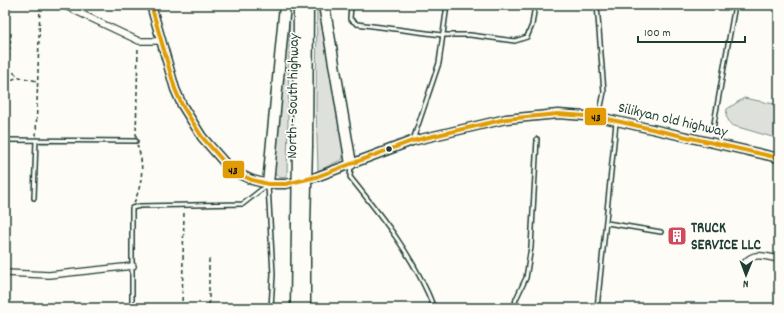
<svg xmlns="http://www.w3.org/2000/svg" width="784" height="313" font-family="Dekko,sans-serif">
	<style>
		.green { fill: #dde0db; stroke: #7e8e88 }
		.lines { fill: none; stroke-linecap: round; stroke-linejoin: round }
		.lane-casing { stroke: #1f3d34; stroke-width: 6 }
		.street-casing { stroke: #1f3d34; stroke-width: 8 }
		.secondary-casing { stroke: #1f3d34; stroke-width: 11 }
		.highway-casing { stroke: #1f3d34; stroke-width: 13 }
		.path { stroke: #1f3d34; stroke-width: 1.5; stroke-dasharray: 4 3; stroke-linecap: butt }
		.lane { stroke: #fdfcf7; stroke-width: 3 }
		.street { stroke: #fdfcf7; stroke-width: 5.5 }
		.secondary { stroke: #fdfcf7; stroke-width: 8 }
		.highway { stroke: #fdfcf7; stroke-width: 10 }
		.highway-bridge-casing { stroke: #1f3d34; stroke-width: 13; stroke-linecap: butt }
		.highway-bridge { stroke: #fdfcf7; stroke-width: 10 }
		.bus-1-casing { stroke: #fdfcf7; stroke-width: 7 }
		.bus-1 { stroke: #e19c05; stroke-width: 4 }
		.bus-dot { fill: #1f3d34; stroke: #fdfcf7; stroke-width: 1.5 }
		.labels { text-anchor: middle; stroke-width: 3.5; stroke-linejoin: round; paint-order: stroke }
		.street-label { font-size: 15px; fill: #1f3d34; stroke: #fdfcf7 }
		.poi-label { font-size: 15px; font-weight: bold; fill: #1f3d34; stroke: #fdfcf7; text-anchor: start }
		.line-badge { stroke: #fdfcf7; stroke-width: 1.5 }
		.pale-badge-label { font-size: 11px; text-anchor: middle; font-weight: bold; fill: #111 }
	</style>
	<rect width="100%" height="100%" fill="#fdfcf7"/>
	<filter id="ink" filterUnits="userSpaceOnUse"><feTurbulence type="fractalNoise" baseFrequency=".025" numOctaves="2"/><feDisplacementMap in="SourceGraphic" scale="8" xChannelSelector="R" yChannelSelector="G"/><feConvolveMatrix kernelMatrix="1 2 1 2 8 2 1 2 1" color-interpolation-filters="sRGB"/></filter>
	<g filter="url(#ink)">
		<path class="green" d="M287,5H290L287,177L281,178L273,173Z
			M317,5H320L343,144V159L318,171L316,107Z
			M744,98L779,105V139L731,125L726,116L727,109Z"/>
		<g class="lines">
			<g class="lane-casing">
				<path id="lane" d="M351,5L350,19L357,24L442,35H470L515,41L527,37L532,25L535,5
					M597,5L604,92L599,116
					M713,129L735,5
					M5,140L136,141
					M413,140L439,63L447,5
					M351,165L350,177C383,218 415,258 434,308
					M268,185L273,274L271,308
					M34,198L36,140
					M607,223L661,232
					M132,308V208L140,206L243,204L267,185
					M514,308L516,299L526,278L531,247L537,139
					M597,308L616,123"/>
			</g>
			<g class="street-casing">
				<path id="street" d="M63,5L139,41H161
					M745,263C754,251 766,257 779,259
					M5,273L49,275L133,266"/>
			</g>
			<g class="secondary-casing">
				<path id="secondary" d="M151,5L175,89L182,105L202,137L224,162L237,173L252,180L268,184H286L316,177L412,141L506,119L558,114L599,117L779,158"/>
			</g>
			<g class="highway-casing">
				<path id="highway" d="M324,5L351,164
					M298,146L299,5
					M307,146L308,5
					M268,184L285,5
					M296,308L297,225
					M305,308V225"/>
			</g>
			<path class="path" d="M11,33L8,68L19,77
				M5,82L19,77L37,81
				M36,136L40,5
				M136,137L138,47
				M134,203C142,184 145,165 137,145
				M209,259V308
				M182,308L184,212"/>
			<use href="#lane" class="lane"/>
			<use href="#street" class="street"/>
			<use href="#secondary" class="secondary"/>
			<use href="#highway" class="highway"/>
			<g class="highway-bridge-casing">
				<path id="highway-bridge" d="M297,225L298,146
					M305,225L307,146"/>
			</g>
			<use href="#highway-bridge" class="highway-bridge"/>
			<g class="bus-1-casing">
				<path id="bus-1" d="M151,5L175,89L182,105L202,137L224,162L237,173L252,180L268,184H286L316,177L412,141L506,119L558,114L599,117L779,158"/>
			</g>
			<use href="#bus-1" class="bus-1"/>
		</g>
	</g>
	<defs>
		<g id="building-square" transform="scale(1)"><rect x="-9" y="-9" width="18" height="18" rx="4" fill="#d1495b" stroke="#fdfcf7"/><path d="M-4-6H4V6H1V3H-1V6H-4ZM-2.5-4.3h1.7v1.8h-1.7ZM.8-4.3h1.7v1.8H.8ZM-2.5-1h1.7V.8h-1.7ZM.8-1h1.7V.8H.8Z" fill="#fff"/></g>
	</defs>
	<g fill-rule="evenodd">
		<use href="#building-square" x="677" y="236"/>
	</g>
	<circle class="bus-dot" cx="389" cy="149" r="3.5"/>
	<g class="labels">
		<g class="street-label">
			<text transform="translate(292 96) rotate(-89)" y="5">North - South highway</text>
			<text transform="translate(673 119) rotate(13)" y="5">Silikyan old highway</text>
		</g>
		<g class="poi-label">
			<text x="691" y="232">TRUCK<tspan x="691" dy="17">SERVICE LLC</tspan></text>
		</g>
	</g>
	<g class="line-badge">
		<rect x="584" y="107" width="23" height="19" rx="4" fill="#e19c05"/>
		<rect x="222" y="160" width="23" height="19" rx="4" fill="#e19c05"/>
	</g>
	<g class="pale-badge-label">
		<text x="596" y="121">43</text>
		<text x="233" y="174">43</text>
	</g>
	<rect width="784" height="313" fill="none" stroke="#fdfcf7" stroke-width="20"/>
	<rect x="10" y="10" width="764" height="293" fill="none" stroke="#1f3d34" stroke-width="1.5" filter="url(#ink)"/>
	<g transform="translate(746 275) rotate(181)" stroke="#fdfcf7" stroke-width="3" paint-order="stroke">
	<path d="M0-3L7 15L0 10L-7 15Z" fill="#1f3d34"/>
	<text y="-6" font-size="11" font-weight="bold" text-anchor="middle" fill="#1f3d34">N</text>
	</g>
	<path d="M638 36v6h107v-6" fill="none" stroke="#1f3d34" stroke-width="2"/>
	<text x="644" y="36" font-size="12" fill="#1f3d34" stroke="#fdfcf7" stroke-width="3" paint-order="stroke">100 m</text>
</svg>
